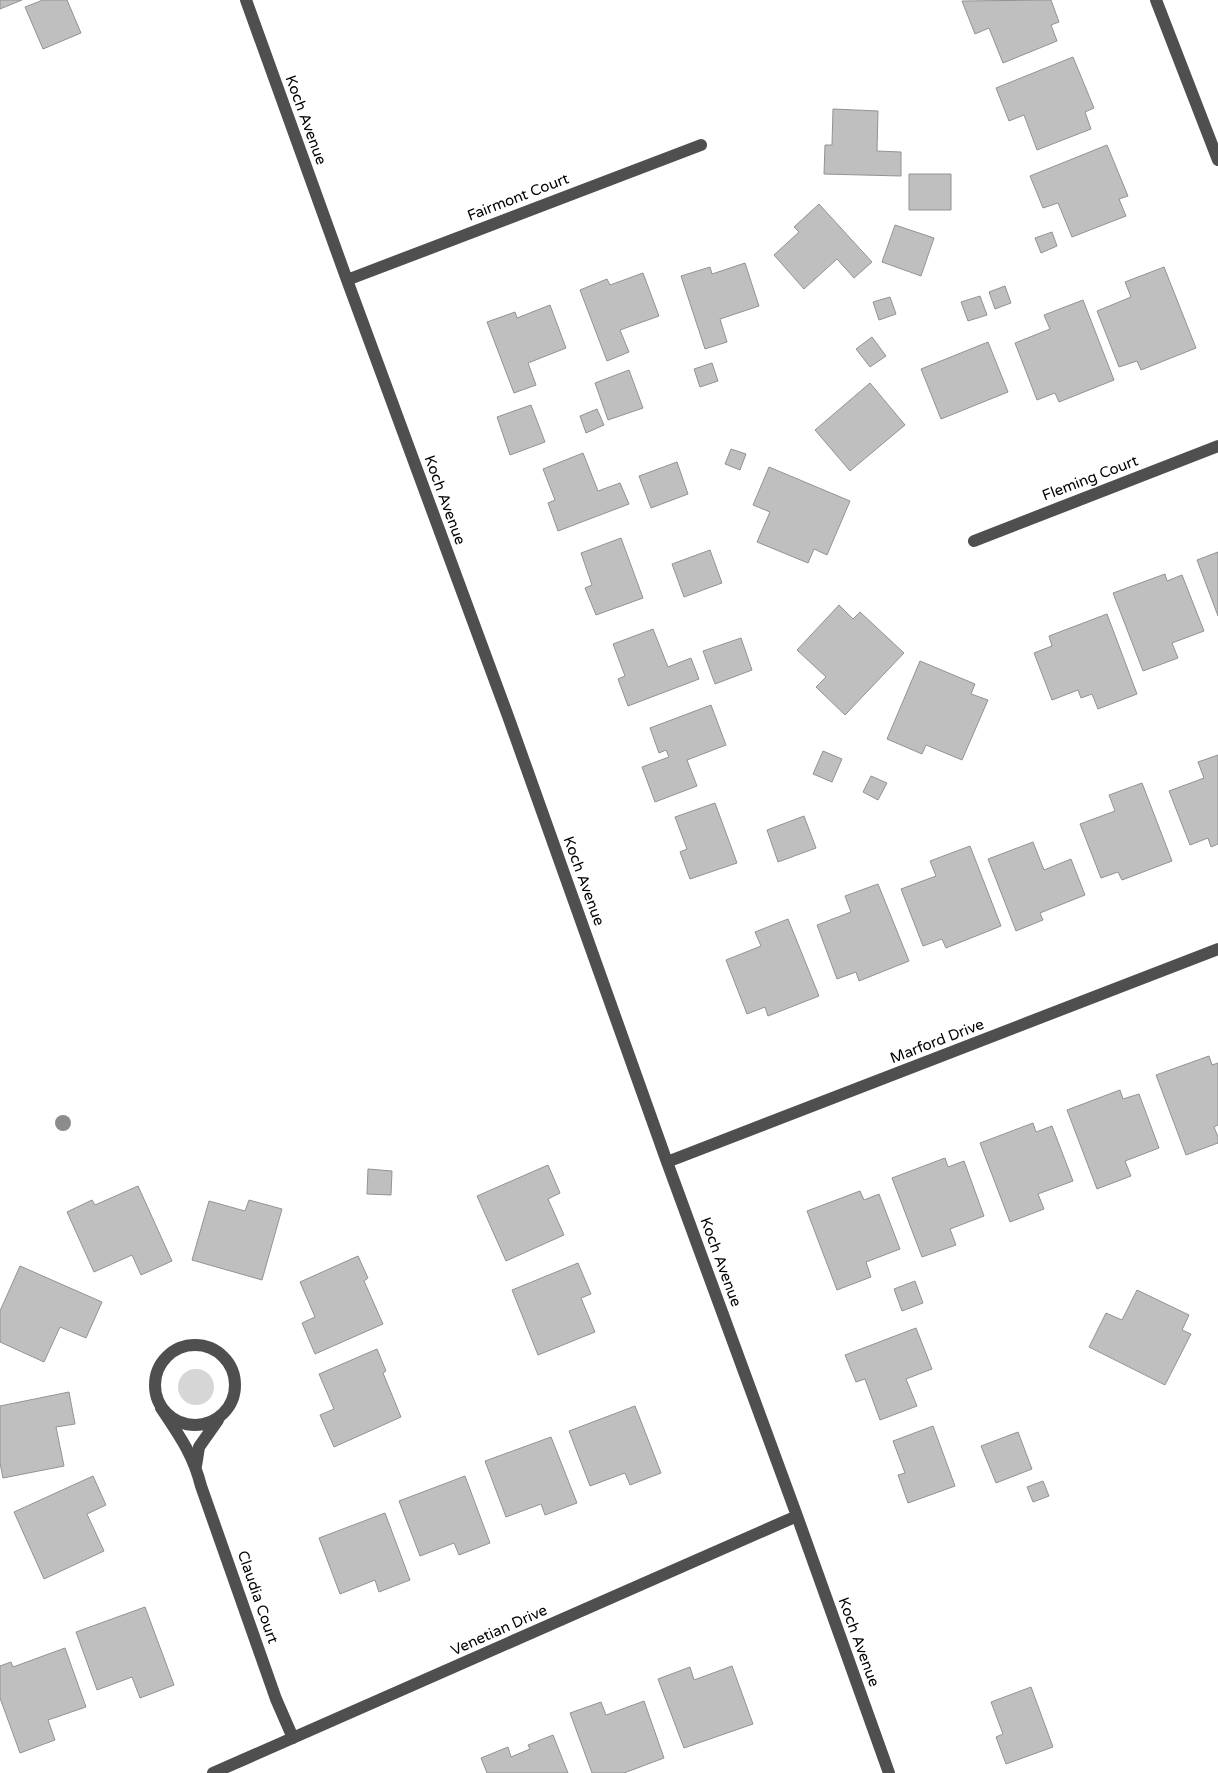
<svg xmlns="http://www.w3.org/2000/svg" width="1218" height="1773" font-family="'Varela Round',sans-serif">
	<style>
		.green { fill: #d6d6d6 }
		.building { fill: #bfbfbf; stroke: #939393 }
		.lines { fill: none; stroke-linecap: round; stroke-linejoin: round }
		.minor { stroke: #4f4f4f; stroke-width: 12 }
		.tree { fill: #8c8c8c }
		.labels { text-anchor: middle; stroke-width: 4; stroke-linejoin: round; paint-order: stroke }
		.street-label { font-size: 15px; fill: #000; stroke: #fff }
	</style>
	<rect width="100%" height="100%" fill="#fff"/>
	<path class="green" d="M178 1387a18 18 0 1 1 36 0a18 18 0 1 1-36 0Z"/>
	<path class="building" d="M0,0H22L0,9Z
		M43,0H67L81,33L43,49L25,7Z
		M1051,0L1059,22L1051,25L1057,41L1003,63L989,28L975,34L962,1Z
		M1073,57L1094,108L1085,112L1091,129L1037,150L1024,115L1009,121L996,88Z
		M833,109L878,111L877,151L901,152V176L824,174L825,145H832Z
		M1107,145L1128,196L1119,199L1126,216L1072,237L1058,203L1043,208L1030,176Z
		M909,174H951V210H909Z
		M819,204L872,262L854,278L837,259L804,289L774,255L799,232L794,227Z
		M895,225L934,238L921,276L882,262Z
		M1052,232L1057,246L1041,253L1035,238Z
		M745,263L759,306L720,319L727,342L705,349L681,276L710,267L712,274Z
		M1164,267L1196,348L1141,370L1137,361L1119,367L1097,311L1131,297L1125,282Z
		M643,273L659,316L620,330L629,352L607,361L580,290L607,279L610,285Z
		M1005,286L1011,303L995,309L989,292Z
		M980,296L987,315L968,321L961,302Z
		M890,297L896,314L879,320L873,302Z
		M1083,300L1114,380L1059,402L1055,393L1037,400L1015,343L1050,329L1044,315Z
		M550,305L566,348L528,363L536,385L514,393L487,322L515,312L517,318Z
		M872,337L886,356L870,367L856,349Z
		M988,342L1008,392L941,419L921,369Z
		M712,363L718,381L700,387L694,369Z
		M629,370L643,408L608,420L595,383Z
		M870,383L905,425L850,471L815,430Z
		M531,405L545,442L510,455L497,417Z
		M597,409L604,425L586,433L580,416Z
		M731,449L746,454L740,470L725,464Z
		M583,453L598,491L620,483L629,504L558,531L548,503L555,500L543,469Z
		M677,462L688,494L651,508L639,476Z
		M769,467L850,501L827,555L814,549L808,563L757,542L770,512L753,505Z
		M621,538L643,598L596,615L585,588L592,585L581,553Z
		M710,550L722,583L684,597L672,564Z
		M1218,552V616L1197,560Z
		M1165,574L1167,581L1182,575L1204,631L1172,643L1178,658L1143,671L1113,593Z
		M839,605L853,619L860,612L904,653L845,715L816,687L826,677L797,650Z
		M1107,614L1137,694L1098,709L1092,694L1081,698L1078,690L1052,700L1034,653L1052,646L1049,636Z
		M653,629L668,667L691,658L699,679L628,706L618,679L625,676L613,644Z
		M741,638L752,670L715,684L703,651Z
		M920,661L975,684L971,694L988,700L962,760L926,745L922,754L887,739Z
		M711,705L726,745L687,760L697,786L655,802L642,767L669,757L666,750L659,753L650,728Z
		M823,751L842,759L832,782L813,774Z
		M1218,755V844L1211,847L1208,838L1190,845L1169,791L1204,778L1198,762Z
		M871,776L887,783L878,800L863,792Z
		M1142,783L1172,861L1122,880L1118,872L1101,878L1080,824L1115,811L1109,795Z
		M715,803L737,863L690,879L680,852L687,849L675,817Z
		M804,816L816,848L778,862L767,830Z
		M1033,842L1044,870L1071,859L1085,895L1040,913L1043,920L1016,931L988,859Z
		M970,846L1001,926L946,948L942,939L923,946L901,889L936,876L930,861Z
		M878,884L909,961L859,981L856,972L837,979L817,925L851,912L845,896Z
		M788,919L819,996L768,1016L765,1007L747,1014L726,960L761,946L755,932Z
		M1209,1056L1212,1065L1218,1063V1125L1214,1127L1218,1137V1143L1186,1155L1156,1075Z
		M1120,1090L1123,1099L1139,1094L1159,1148L1125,1161L1131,1176L1097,1189L1067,1110Z
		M1033,1123L1036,1132L1052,1126L1073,1181L1038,1194L1044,1209L1010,1222L980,1143Z
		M945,1158L948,1167L964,1161L984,1216L950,1229L956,1245L922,1257L892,1178Z
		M548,1165L560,1193L548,1199L564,1235L506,1261L477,1196Z
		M368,1169L392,1171L391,1195L367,1194Z
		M138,1186L172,1261L141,1275L132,1255L94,1272L67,1212L92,1200L95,1205Z
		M860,1191L864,1200L879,1194L900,1249L866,1262L871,1277L837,1290L807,1211Z
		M249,1200L282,1209L262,1280L192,1260L209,1201L245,1211Z
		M358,1256L368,1278L364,1281L383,1324L315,1354L302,1323L315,1317L300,1282Z
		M578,1263L591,1294L581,1298L595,1332L538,1355L512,1290Z
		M20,1266L102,1302L86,1338L60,1327L44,1362L0,1342V1311Z
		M915,1281L923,1303L902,1311L894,1289Z
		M1137,1290L1189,1315L1182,1330L1191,1334L1165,1385L1089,1347L1106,1313L1122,1320Z
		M916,1328L932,1369L906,1379L917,1406L880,1420L865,1379L856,1382L845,1355Z
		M377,1349L386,1371L383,1373L401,1417L334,1447L320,1415L334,1409L319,1374Z
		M69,1392L75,1424L56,1427L64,1466L3,1478L0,1463V1406Z
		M635,1406L661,1473L630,1485L625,1473L590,1486L569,1431Z
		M933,1426L955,1486L908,1503L898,1475L905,1473L893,1441Z
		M1018,1432L1032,1469L996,1483L981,1446Z
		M551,1437L577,1503L545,1515L541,1504L506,1517L485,1461Z
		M93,1476L106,1505L87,1514L104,1551L44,1579L14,1512Z
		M465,1476L490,1543L459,1555L454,1543L420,1556L399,1501Z
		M1043,1481L1049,1496L1033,1502L1027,1487Z
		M385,1513L410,1580L379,1592L375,1580L340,1594L319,1538Z
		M145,1607L174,1685L140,1698L132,1677L97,1690L76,1632Z
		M65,1648L86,1707L48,1720L55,1740L20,1753L0,1698V1666L11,1662L13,1667Z
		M732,1666L753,1724L684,1748L658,1679L690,1667L694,1680Z
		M1031,1687L1053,1747L1006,1764L996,1737L1003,1734L991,1702Z
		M644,1701L664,1758L624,1773H592L570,1713L601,1702L606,1715Z
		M553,1735L568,1773H487L481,1758L508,1747L511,1757L530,1749L528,1745Z"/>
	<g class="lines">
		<path class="minor" d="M246,0L347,280L509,719L667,1162L797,1516L889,1773
			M1156,0L1218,160
			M347,280L701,145
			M974,541L1218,446
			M667,1162L1218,949
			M155 1385a40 40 0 1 1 80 0a40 40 0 1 1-80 0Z
			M161,1408C179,1435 193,1454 201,1486L276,1699L293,1738
			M196,1466L199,1447L218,1420
			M213,1773L797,1516"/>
	</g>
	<circle class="tree" cx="63" cy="1123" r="8"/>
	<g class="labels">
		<g class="street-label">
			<text transform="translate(306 120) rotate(70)" y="5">Koch Avenue</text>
			<text transform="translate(518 197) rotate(-21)" y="5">Fairmont Court</text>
			<text transform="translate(1090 478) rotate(-21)" y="5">Fleming Court</text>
			<text transform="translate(445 500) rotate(70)" y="5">Koch Avenue</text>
			<text transform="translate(584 881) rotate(70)" y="5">Koch Avenue</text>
			<text transform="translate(937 1041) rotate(-21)" y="5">Marford Drive</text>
			<text transform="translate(721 1262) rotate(70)" y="5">Koch Avenue</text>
			<text transform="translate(258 1597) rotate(71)" y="5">Claudia Court</text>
			<text transform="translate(499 1630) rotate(-24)" y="5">Venetian Drive</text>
			<text transform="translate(859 1642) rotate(70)" y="5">Koch Avenue</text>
		</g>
	</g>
</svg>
